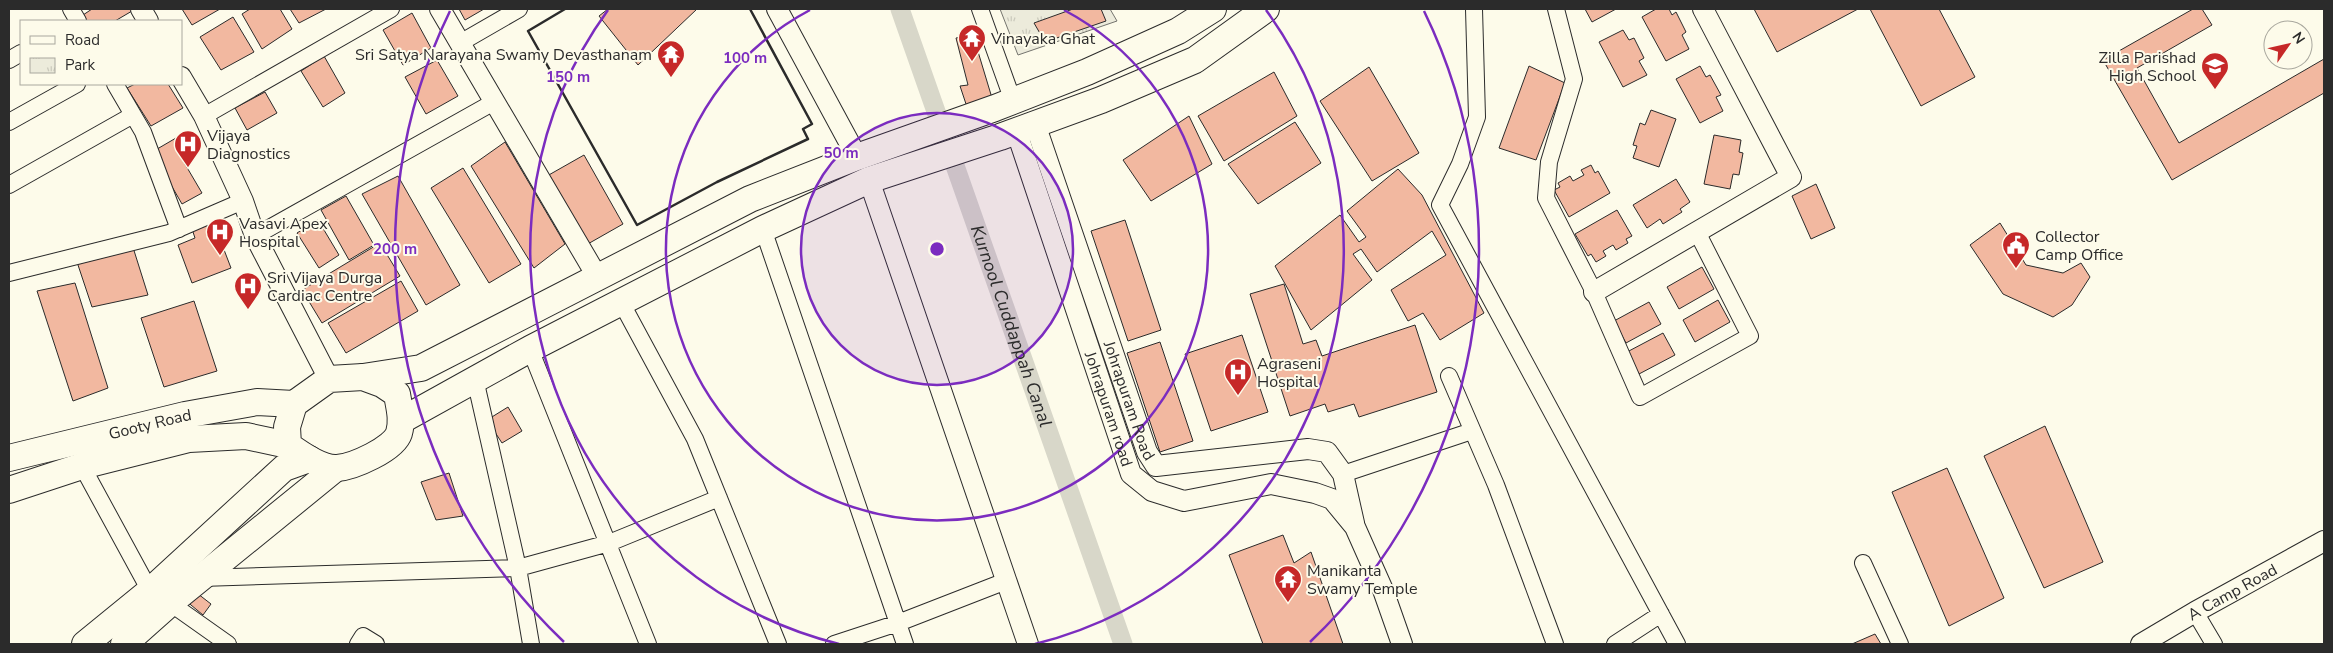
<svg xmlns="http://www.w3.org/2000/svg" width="2333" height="653" font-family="'Nunito Sans',sans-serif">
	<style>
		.park { fill: url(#park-tufts); stroke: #74746e }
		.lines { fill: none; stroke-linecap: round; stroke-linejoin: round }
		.canal { stroke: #d8d7c9; stroke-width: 19 }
		.building { fill: #f2b8a0; stroke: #2b2b2b }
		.minor-casing { stroke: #2b2b2b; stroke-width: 18 }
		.tertiary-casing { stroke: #2b2b2b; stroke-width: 22 }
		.primary-casing { stroke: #2b2b2b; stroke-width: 28 }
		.minor { stroke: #fdfbea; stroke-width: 16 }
		.tertiary { stroke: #fdfbea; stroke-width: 20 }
		.primary { stroke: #fdfbea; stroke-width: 26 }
		.wall { stroke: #2b2b2b; stroke-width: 2.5 }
		.ring { fill: none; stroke: #7b2cbf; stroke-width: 2.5 }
		.labels { text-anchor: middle; stroke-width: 4; stroke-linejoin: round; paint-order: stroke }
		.poi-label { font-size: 16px; fill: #2b2b2b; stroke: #fdfbea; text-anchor: start }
		.street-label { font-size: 16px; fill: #2b2b2b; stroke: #fdfbea }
		.water-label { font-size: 18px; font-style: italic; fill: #2b2b2b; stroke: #fdfbea }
		.centre { fill: #7b2cbf; stroke: #fdfbea; stroke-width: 2.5 }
		.ring-label { font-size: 15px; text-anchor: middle; font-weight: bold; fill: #7b2cbf; stroke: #fdfbea; stroke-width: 4; stroke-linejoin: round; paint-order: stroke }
	</style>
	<defs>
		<pattern id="park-tufts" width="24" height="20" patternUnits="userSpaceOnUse" patternTransform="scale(1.25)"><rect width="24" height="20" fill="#ecebdb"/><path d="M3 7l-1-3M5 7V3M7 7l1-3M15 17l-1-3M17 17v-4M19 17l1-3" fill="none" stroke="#cbcabc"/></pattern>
	</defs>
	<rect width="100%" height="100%" fill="#fdfbea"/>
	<path class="park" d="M1000,9H1110L1117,21L1018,55Z"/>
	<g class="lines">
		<path class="canal" id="s1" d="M900,9L1123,644"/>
	</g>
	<path class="building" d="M92,9H131L132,11L115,21H87L83,15Z
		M182,9H220L192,25Z
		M250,9H280L292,29L262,49L242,14Z
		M290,9H326L299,23Z
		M459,9H484L465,20Z
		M608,9H697L638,65L599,16Z
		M1073,9H1101L1106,21L1045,42L1034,23Z
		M1585,9H1616L1592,22Z
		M1656,9H1669L1672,15L1676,12L1686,32L1682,35L1689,49L1666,61L1642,17Z
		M1754,9H1858L1777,52Z
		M1870,9H1939L1975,77L1921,106Z
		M2193,9H2202L2212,25L2137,68L2179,143L2324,59V93L2172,180L2103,60Z
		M412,13L431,48L403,65L383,30Z
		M233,17L254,52L221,70L200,37Z
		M1623,30L1629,40L1634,38L1644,58L1639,61L1647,75L1623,87L1599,42Z
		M973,35L992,98L967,107L960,86L968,85L956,38Z
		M324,56L345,93L323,107L301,71Z
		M437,60L458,96L426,114L405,77Z
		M1529,66L1565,83L1536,160L1499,148Z
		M1700,66L1706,77L1710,75L1721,95L1716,97L1723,111L1700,123L1676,79Z
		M1369,67L1419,153L1372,181L1320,101Z
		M1274,72L1297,116L1224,161L1198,116Z
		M135,84H168L183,108L151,126L127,88Z
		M265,92L277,113L247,130L235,108Z
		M1651,110L1676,119L1659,167L1633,158L1637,146L1633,145L1640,123L1645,125Z
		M1189,116L1212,164L1151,201L1123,160Z
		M1295,122L1321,163L1258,204L1228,164Z
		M188,131L199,149L182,159L202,193L182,204L152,152Z
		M1714,135L1741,140L1739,152L1743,153L1739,175L1733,174L1730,189L1704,184Z
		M505,142L565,244L534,268L471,166Z
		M584,155L623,224L586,245L547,176Z
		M1591,165L1595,173L1598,171L1610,193L1569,217L1554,190L1560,187L1558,183L1570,176L1573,181L1584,175L1581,170Z
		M463,168L521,264L489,283L431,188Z
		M1398,169L1422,195L1484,313L1440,340L1423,313L1408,321L1391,290L1446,255L1432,231L1377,272L1361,249L1353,254L1372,280L1311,330L1275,266L1340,215L1359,242L1366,237L1347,211Z
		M398,176L460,285L426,305L362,194Z
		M1676,179L1690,202L1680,209L1682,212L1663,224L1660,219L1647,228L1633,205Z
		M1816,184L1835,228L1811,239L1792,196Z
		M346,196L374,245L349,260L321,210Z
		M1617,210L1632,236L1626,239L1628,243L1616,250L1613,245L1603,251L1606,256L1596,262L1591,254L1588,256L1575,234Z
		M318,220L339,255L319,268L297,233Z
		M1125,220L1161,330L1128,341L1091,231Z
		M213,221L231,268L192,283L178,245L195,238L192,229Z
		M2000,223L2026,265L2063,273L2081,263L2090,277L2072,305L2053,317L2003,294L1970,245Z
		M131,241L148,295L92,307L75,256Z
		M380,243L400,276L322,323L302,290Z
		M1702,267L1714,289L1679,309L1667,287Z
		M401,281L418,311L346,353L328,323Z
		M75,283L108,388L73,401L37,291Z
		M1284,284L1303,344L1316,340L1322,356L1415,325L1437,392L1359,417L1354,404L1328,412L1325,404L1290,416L1250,294Z
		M1718,300L1730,322L1695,342L1683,320Z
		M194,301L217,371L164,387L141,318Z
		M1649,302L1661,324L1626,343L1614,321Z
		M1663,333L1675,355L1639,374L1627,352Z
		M1242,335L1268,412L1211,431L1185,354Z
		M1160,342L1193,441L1160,452L1127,353Z
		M508,407L522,431L502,443L487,420Z
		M2045,426L2103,562L2044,588L1984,456Z
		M1947,468L2004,598L1949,626L1892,492Z
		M449,473L463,516L436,520L421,482Z
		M1283,535L1294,563L1311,552L1343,644H1263L1229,555Z
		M193,590L211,604L203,615L185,600Z
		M1875,634L1881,644H1852Z"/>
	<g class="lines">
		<g class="minor-casing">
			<path id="minor" d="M71,9L78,21
				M980,9L1013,101
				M1474,9L1477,117L1460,164L1440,205L1677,644
				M1556,9L1574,79L1549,162L1546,198L1594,292L1640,397L1750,336L1697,232
				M460,43L519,9
				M9,60L21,53
				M115,84L143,132L179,229
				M204,116L391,9
				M9,122L77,84
				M9,185L133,115
				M763,229L905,644
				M255,236L494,102
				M9,273L169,233L243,201
				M621,302L695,439L778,644
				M530,349L648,644
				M1449,376L1496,485L1555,644
				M475,379L518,568L531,644
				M82,466L150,591
				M1343,474L1472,431
				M1863,563L1900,644
				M201,578L518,568L609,543L719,498
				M170,603L228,644
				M2195,612L2214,644
				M358,644L363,636L376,644
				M834,644L898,623L1006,581
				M1615,644L1661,614"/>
		</g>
		<g class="tertiary-casing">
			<g id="tertiary">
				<path d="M141,9L148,21"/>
				<path d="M440,9L598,278"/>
				<path d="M777,9L857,157"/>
				<path d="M181,77L204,116L243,201L255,236L329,379"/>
				<path id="s2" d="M1035,124L1147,452L1156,466L1308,449L1327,452L1343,474L1354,523"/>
				<path id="s3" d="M1016,130L1131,474L1152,491L1184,501L1271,484L1315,493L1332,499L1355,527L1383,590L1402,644"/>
				<path d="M869,180L1028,644"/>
				<path d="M1594,292L1791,177L1703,9"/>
				<path id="s4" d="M2141,644L2195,612L2324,541"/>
			</g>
		</g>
		<g class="primary-casing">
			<g id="primary">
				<path d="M363,377L421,368L750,199L857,157L995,108L1087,72L1178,31L1213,9"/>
				<path d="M363,377L382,384L397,394C399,407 403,419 399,433C394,449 353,467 337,468C322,469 299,453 288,445L287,427L294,404L329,379Z"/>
				<path d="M402,420L530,349L763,229L869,180L1000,137L1101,100L1195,60L1266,9"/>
				<path id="s5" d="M9,458L185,415L257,402L294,404"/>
				<path d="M9,490L82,466L189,439L246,436L288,445"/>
				<path d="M85,644L150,591L284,468L309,459"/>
				<path d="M124,644L170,603L336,468"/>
			</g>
		</g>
		<use href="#minor" class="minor"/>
		<use href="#tertiary" class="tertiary"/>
		<use href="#primary" class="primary"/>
		<path class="wall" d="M565,9L528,31L637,225L717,182L808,139L803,129L812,124L750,9"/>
	</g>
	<circle cx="937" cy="249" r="136" fill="#7b2cbf" fill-opacity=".12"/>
	<g class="ring">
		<circle cx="937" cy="249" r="136"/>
		<path d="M1064 10A271 271 0 1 1 810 10"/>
		<path d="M839 644A407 407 0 0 1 608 10M1266 10A407 407 0 0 1 1035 644"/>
		<path d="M564 642A542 542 0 0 1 450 11M1424 11A542 542 0 0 1 1310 642"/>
	</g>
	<defs>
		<g id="temple-pin" transform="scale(1.4375)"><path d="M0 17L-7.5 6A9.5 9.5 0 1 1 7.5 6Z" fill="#c62828" stroke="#fdfbea"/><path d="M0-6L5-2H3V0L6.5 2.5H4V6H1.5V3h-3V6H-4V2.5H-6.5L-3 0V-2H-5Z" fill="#fff"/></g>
		<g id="school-pin" transform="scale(1.4375)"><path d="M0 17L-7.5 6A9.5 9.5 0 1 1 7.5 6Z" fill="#c62828" stroke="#fdfbea"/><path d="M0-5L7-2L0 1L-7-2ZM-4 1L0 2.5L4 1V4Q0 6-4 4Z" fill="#fff"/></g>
		<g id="hospital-pin" transform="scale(1.4375)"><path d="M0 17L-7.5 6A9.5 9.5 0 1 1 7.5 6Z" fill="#c62828" stroke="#fdfbea"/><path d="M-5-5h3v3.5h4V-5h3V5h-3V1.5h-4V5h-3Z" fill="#fff"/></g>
		<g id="civic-pin" transform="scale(1.4375)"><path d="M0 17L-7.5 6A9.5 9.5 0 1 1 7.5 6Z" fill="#c62828" stroke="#fdfbea"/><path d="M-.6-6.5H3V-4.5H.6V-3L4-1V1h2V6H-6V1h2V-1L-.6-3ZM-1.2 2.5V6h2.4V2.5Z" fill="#fff"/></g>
	</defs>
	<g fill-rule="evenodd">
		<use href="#temple-pin" x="972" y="38"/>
		<use href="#temple-pin" x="671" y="54"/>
		<use href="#school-pin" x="2215" y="66"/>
		<use href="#hospital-pin" x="188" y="144"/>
		<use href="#hospital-pin" x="220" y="232"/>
		<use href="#civic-pin" x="2016" y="245"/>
		<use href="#hospital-pin" x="248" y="286"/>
		<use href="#hospital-pin" x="1238" y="372"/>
		<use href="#temple-pin" x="1288" y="579"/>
	</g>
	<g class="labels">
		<g class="poi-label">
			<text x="991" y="44">Vinayaka Ghat</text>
			<text x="652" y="60" text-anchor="end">Sri Satya Narayana Swamy Devasthanam</text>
			<text x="2196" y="63" text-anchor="end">Zilla Parishad<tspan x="2196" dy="18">High School</tspan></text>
			<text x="207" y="141">Vijaya<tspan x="207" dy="18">Diagnostics</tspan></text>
			<text x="239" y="229">Vasavi Apex<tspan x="239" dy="18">Hospital</tspan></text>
			<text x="2035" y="242">Collector<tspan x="2035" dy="18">Camp Office</tspan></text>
			<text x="267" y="283">Sri Vijaya Durga<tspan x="267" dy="18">Cardiac Centre</tspan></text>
			<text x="1257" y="369">Agraseni<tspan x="1257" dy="18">Hospital</tspan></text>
			<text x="1307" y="576">Manikanta<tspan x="1307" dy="18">Swamy Temple</tspan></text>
		</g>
		<g class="street-label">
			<text dy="6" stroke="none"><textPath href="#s2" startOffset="292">Johrapuram Road</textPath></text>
			<text dy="6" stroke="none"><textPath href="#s3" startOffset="294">Johrapuram road</textPath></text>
			<text dy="6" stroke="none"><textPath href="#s5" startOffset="145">Gooty Road</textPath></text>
			<text dy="6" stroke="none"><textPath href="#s4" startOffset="105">A Camp Road</textPath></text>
		</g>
		<g class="water-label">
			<text dy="6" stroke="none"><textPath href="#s1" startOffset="336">Kurnool Cuddappah Canal</textPath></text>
		</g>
	</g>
	<circle cx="937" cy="249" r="8" class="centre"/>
	<g class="ring-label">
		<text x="745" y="63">100 m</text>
		<text x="568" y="82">150 m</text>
		<text x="841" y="158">50 m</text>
		<text x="395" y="254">200 m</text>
	</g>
	<rect width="2333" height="653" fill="none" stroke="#2b2b2b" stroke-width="20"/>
	<rect x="20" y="20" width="162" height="65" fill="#fdfbea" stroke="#a9a89e"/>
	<rect x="30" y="36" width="25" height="8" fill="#fdfbea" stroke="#a9a89e"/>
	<text x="65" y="45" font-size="15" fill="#2b2b2b">Road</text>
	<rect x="30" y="58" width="25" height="15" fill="url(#park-tufts)" stroke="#a9a89e"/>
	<text x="65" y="70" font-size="15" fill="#2b2b2b">Park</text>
	<g transform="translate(2288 45) rotate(56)"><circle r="24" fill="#fdfbea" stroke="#a9a89e"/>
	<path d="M0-4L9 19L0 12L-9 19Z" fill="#c62828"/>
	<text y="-8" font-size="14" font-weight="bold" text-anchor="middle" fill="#2b2b2b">N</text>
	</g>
</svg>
